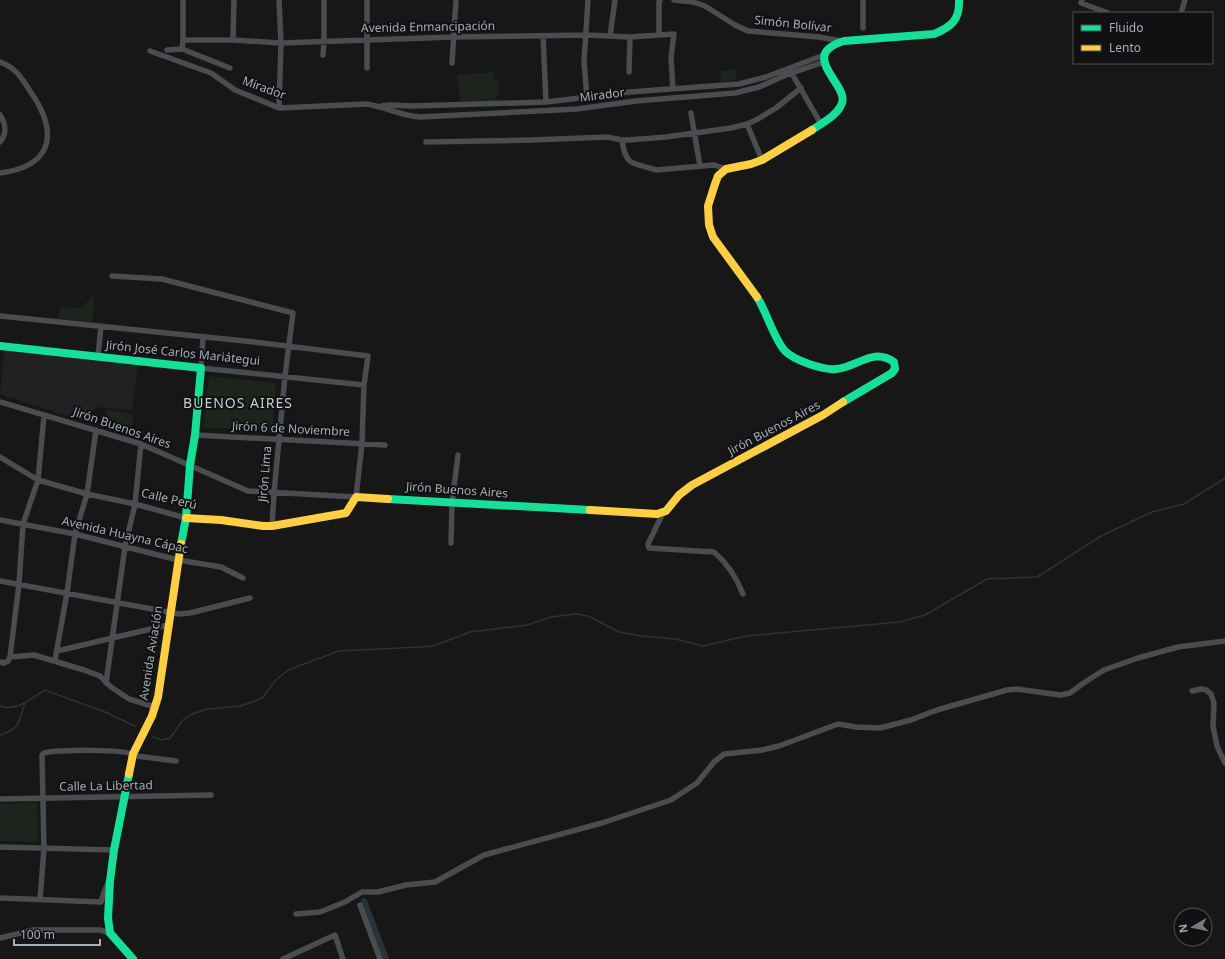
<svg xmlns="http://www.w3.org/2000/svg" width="1225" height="959" font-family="'Noto Sans',sans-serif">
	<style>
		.built { fill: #212123 }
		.green { fill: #1d241d }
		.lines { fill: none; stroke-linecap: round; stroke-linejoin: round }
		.stream { stroke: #29333a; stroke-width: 1.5 }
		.canal { stroke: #29333a; stroke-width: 6 }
		.street { stroke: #4b4c50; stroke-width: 5.5 }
		.fast { stroke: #16e098; stroke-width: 8 }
		.slow { stroke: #ffcf43; stroke-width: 8 }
		.labels { text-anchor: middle; stroke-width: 4; stroke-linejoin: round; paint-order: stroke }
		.street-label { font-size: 12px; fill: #a7aeb9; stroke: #111113 }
		.quarter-label { font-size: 14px; letter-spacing: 1px; fill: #c8ccd4; stroke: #111113 }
	</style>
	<rect width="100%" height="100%" fill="#171717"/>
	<path class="built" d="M4,351L138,366L132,410L95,407L90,423L0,394Z"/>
	<path class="green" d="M735,69L736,80L721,82L720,71Z
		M494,72V79H498L499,95H496L497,101L460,102L457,75Z
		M95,292L92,322L58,319L60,306L73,308L82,307L93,296Z
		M209,376L276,383L272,432L203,427Z
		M107,409L134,415L129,434L103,426Z
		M37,802L38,842L0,841V804Z"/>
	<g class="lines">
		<path class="stream" d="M0,706C16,712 32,698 45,690L105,712L135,726
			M0,735C21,729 18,722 25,703
			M153,737L162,740L170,738L183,720L192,714L208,709L240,706L256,701L263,697L275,681L288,670L339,651L419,647L433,646L470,632L527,625L551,617L576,614L588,616L619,632L641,636L675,639L703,646L746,636L900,622L925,615L987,579L1037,577L1101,536L1152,512L1184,504L1225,478"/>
		<path class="canal" d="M364,901L386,959"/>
		<path class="street" d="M279,0L281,43L279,108
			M367,0V68
			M674,0L693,2L705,6L735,25L748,31L819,37L841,41
			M863,0V28
			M1082,0L1081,3L1108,13
			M1181,13L1185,0
			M659,35V2L660,0
			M543,36L546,102
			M610,36L615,0
			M183,40H233L281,43L454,37L587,35L630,37L674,34L671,57L673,89
			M233,40L234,0
			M182,49L183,40V0
			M167,50L182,49L230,68
			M150,51L211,73L235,90L279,108L367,104C385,107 402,116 420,117L577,109L636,101L735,93L759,87L786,75L824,62
			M323,55L324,42V0
			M0,62C15,67 22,78 30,91C58,131 55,166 0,173
			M452,63L456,0
			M629,72L630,37
			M791,72L821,124
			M587,98L584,62L588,0
			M381,106L389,105L413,106L546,102L629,92L739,84L766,77L824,55
			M691,113L700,166
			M0,115C6,124 7,134 0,142
			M747,124L762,160
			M622,140C626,169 635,162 656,170L714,165L726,169
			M426,142L532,140L607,137L622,140H628L666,137L731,128L747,124L758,119L776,108L801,88
			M112,276L162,279L293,313L285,376L274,493L272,526
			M0,316L245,341L368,356L364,385L362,443L356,497L248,491L141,444L0,402
			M203,337L201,368L364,385
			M98,356L101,326
			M195,435L385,445
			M0,457L38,480L87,494L135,504L186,518
			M663,513L648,544L649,548L714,552C727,563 737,579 743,594
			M0,520L75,534L178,560L221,567L243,578
			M451,543L452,503L458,455
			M0,581L179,614L190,613L250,598
			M57,651L168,625
			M10,657L19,584L23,524L38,480L44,416
			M55,660L67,593L75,534L87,494L96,430
			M0,662L4,663L8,661L10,657L34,655L84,670L100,676L111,687L129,699L155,707
			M106,683L125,547L135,504L141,444
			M1192,691L1201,689L1206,690L1211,694L1214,703L1213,726L1217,746L1225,763
			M0,799L211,795
			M0,847L114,850
			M0,898L101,902L104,892L109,881
			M40,899L44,849L42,755L44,753C57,750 127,748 136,756L176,761
			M360,905L380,959
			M296,914L320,912L345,902L362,892H378L406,885L435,882L484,855L602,823L671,800L697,783L714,762L724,754L762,750L779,746L838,724L856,727L880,728L888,726L911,720L937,710L1007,690L1017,689L1060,695L1070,693L1085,682L1104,670L1138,658L1178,647L1225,641
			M0,938L33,930H100L110,933
			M283,959L335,935L343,959"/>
		<path class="fast" d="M812,130C822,123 838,115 842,103C849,85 797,55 844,41L934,34C951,27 960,20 959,0
			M757,297C767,313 774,339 785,351C792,358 801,361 809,364C818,367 828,370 836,369C858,367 873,347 894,362L895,369L892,373L843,402
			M0,346L201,368L195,435L190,465L186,518L181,544
			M388,499L590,510
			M129,774L114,850L110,881L108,918L110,933L133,959"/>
		<path class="slow" d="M757,297L713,237L709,225L708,206L715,184L718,176L726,169L751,164L762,160L812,130
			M590,510L657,514L666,511L679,495L692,485L823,415L843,402
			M186,518L221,520L263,526H272L346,513L356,497L388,499
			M129,774L133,754L152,716L158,697L181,544"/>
	</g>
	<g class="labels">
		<g class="street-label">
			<text transform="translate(793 24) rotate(6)" y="4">Simón Bolívar</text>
			<text transform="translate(428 27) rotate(-1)" y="4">Avenida Enmancipación</text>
			<text transform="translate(264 88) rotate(20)" y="4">Mirador</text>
			<text transform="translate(602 95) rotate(-7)" y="4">Mirador</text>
			<text transform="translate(183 353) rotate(6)" y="4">Jirón José Carlos Mariátegui</text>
			<text transform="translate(122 428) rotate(19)" y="4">Jirón Buenos Aires</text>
			<text transform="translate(774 428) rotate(-28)" y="4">Jirón Buenos Aires</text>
			<text transform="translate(291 429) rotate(3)" y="4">Jirón 6 de Noviembre</text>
			<text transform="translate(265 474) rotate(-85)" y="4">Jirón Lima</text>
			<text transform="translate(457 490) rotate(4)" y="4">Jirón Buenos Aires</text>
			<text transform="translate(169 499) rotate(13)" y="4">Calle Perú</text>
			<text transform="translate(125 535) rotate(13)" y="4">Avenida Huayna Cápac</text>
			<text transform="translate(151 653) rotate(-81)" y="4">Avenida Aviación</text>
			<text transform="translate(106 786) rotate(-1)" y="4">Calle La Libertad</text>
		</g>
		<g class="quarter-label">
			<text x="238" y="408">BUENOS AIRES</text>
		</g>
	</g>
	<rect x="1073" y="12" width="140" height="52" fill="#111113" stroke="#4d5055"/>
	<rect x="1081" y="25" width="20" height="6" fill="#16e098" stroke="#4d5055"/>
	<text x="1109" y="32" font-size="12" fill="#a7aeb9">Fluido</text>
	<rect x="1081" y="45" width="20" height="6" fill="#ffcf43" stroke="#4d5055"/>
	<text x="1109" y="52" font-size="12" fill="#a7aeb9">Lento</text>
	<g transform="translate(1193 927) rotate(261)"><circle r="19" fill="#111113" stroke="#4d5055"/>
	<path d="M0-3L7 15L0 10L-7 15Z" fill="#757980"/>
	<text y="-6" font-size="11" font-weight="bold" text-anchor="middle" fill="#a7aeb9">N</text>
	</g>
	<path d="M14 939v6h86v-6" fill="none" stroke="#a7aeb9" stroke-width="2"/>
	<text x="20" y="939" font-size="12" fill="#a7aeb9" stroke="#111113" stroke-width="3" paint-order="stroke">100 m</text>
</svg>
